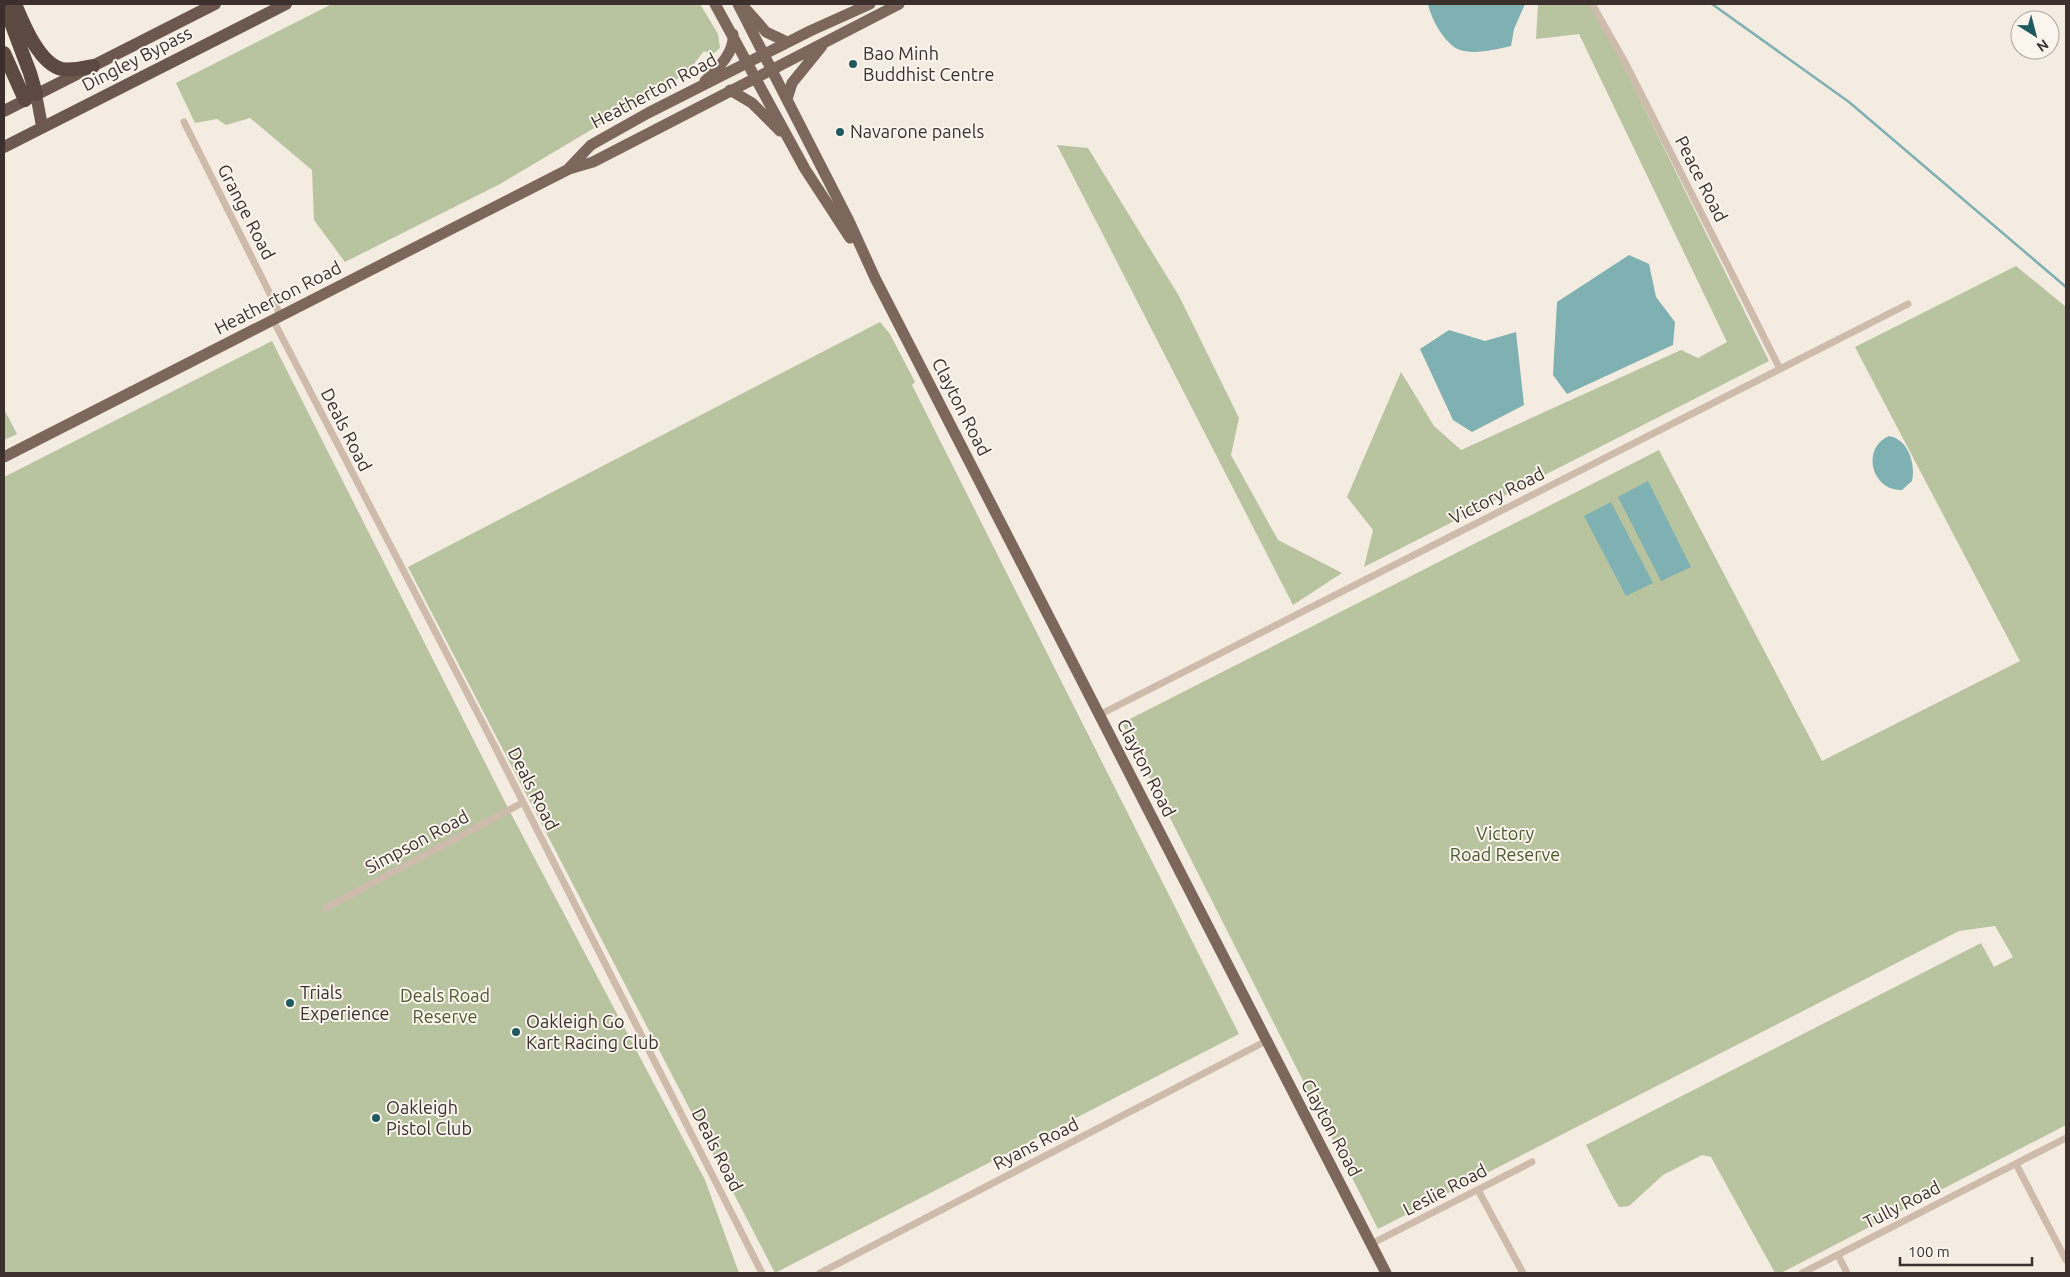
<svg xmlns="http://www.w3.org/2000/svg" width="2070" height="1277" font-family="Ubuntu,sans-serif">
	<style>
		.green { fill: #b8c4a0 }
		.water { fill: #7fb0b2 }
		.lines { fill: none; stroke-linecap: round; stroke-linejoin: round }
		.stream { stroke: #7fb0b2; stroke-width: 2.5 }
		.minor { stroke: #cdbbac; stroke-width: 7 }
		.primary { stroke: #7d675c; stroke-width: 11 }
		.trunk { stroke: #6c584f; stroke-width: 12 }
		.motorway { stroke: #5c4a42; stroke-width: 14 }
		.poi-dot { fill: #1f5a5e; stroke: #fbf5ee; stroke-width: 2 }
		.labels { text-anchor: middle; stroke-width: 4; stroke-linejoin: round; paint-order: stroke }
		.poi-label { font-size: 18px; fill: #3b302b; stroke: #fbf5ee; text-anchor: start }
		.street-label { font-size: 18px; fill: #3b302b; stroke: #fbf5ee }
		.park-label { font-size: 18px; fill: #4a5a2e; stroke: #fbf5ee }
	</style>
	<rect width="100%" height="100%" fill="#f4ebe1"/>
	<path class="green" d="M332,4H700L718,34L720,48L712,55L704,51L687,73L500,184L345,262L314,220L312,170L250,118L226,125L217,119L195,123L176,83Z
		M1538,4H1593L1769,361L1364,567L1373,530L1347,497L1401,372L1434,426L1461,450L1681,350L1698,358L1727,342L1579,34L1536,39Z
		M1057,145L1088,148L1179,296L1239,418L1231,455L1278,540L1342,573L1293,605Z
		M2016,266L2066,307V1125L1781,1273H1775L1711,1157L1702,1155L1663,1175L1629,1206L1619,1207L1614,1199L1586,1145L1981,943L1994,967L2013,957L1995,926L1959,931L1378,1229L1122,723L1659,450L1822,761L2020,661L1855,347Z
		M880,322L890,334L915,382L912,385L1239,1034L775,1273L408,567Z
		M272,341L508,808L705,1180L739,1273H4V477Z
		M4,409L17,434L4,440Z"/>
	<path class="water" d="M1428,4H1525L1514,29L1511,46C1496,49 1479,54 1464,51C1447,49 1431,19 1428,4Z
		M1629,255L1649,264L1656,297L1675,322L1673,345L1567,394L1553,375L1557,302Z
		M1449,330L1485,341L1516,332L1524,405L1472,432L1453,420L1420,349Z
		M1889,436C1908,439 1916,464 1912,481L1902,490C1871,491 1861,448 1889,436Z
		M1648,481L1691,567L1661,581L1618,497Z
		M1611,502L1653,583L1626,596L1584,516Z"/>
	<g class="lines">
		<path class="stream" d="M1712,4L1849,102L2066,287"/>
		<path class="minor" d="M1592,4L1626,64L1780,369
			M184,122L281,316
			M273,320L489,735L762,1273
			M1099,715L1908,304
			M326,908L522,803
			M2016,1164L2066,1260
			M1478,1190L1523,1273
			M1371,1244L1532,1162
			M1838,1255L1847,1273
			M820,1273L1266,1041
			M1802,1273L2066,1138"/>
		<path class="primary" d="M715,4L805,169L850,238
			M738,4L849,221L875,278L1386,1273
			M745,8L766,32L787,42
			M705,81C717,69 735,53 733,34
			M730,90L752,103L780,131
			M787,99L792,83L822,46
			M569,168L591,145L648,113L810,31L870,4
			M4,457L569,169L593,162L899,4"/>
		<path class="trunk" d="M36,94L42,126
			M4,111L215,4
			M4,147L286,4"/>
		<path class="motorway" d="M4,4L30,73L36,94
			M15,4C23,23 39,64 62,69C72,71 83,68 93,66
			M4,53L25,100"/>
	</g>
	<g class="poi-dot">
		<circle cx="853" cy="64" r="5"/>
		<circle cx="840" cy="132" r="5"/>
		<circle cx="290" cy="1003" r="5"/>
		<circle cx="516" cy="1032" r="5"/>
		<circle cx="376" cy="1118" r="5"/>
	</g>
	<g class="labels">
		<g class="poi-label">
			<text x="863" y="60">Bao Minh<tspan x="863" dy="21">Buddhist Centre</tspan></text>
			<text x="850" y="138">Navarone panels</text>
			<text x="300" y="999">Trials<tspan x="300" dy="21">Experience</tspan></text>
			<text x="526" y="1028">Oakleigh Go<tspan x="526" dy="21">Kart Racing Club</tspan></text>
			<text x="386" y="1114">Oakleigh<tspan x="386" dy="21">Pistol Club</tspan></text>
		</g>
		<g class="street-label">
			<text transform="translate(137 59) rotate(-27)" y="6">Dingley Bypass</text>
			<text transform="translate(654 91) rotate(-28)" y="6">Heatherton Road</text>
			<text transform="translate(1701 179) rotate(63)" y="6">Peace Road</text>
			<text transform="translate(246 212) rotate(63)" y="6">Grange Road</text>
			<text transform="translate(278 298) rotate(-27)" y="6">Heatherton Road</text>
			<text transform="translate(961 407) rotate(63)" y="6">Clayton Road</text>
			<text transform="translate(346 430) rotate(63)" y="6">Deals Road</text>
			<text transform="translate(1497 496) rotate(-27)" y="6">Victory Road</text>
			<text transform="translate(1146 768) rotate(63)" y="6">Clayton Road</text>
			<text transform="translate(533 789) rotate(63)" y="6">Deals Road</text>
			<text transform="translate(417 842) rotate(-28)" y="6">Simpson Road</text>
			<text transform="translate(1331 1128) rotate(62)" y="6">Clayton Road</text>
			<text transform="translate(1036 1144) rotate(-27)" y="6">Ryans Road</text>
			<text transform="translate(717 1150) rotate(63)" y="6">Deals Road</text>
			<text transform="translate(1445 1190) rotate(-27)" y="6">Leslie Road</text>
			<text transform="translate(1902 1205) rotate(-27)" y="6">Tully Road</text>
		</g>
		<g class="park-label">
			<text x="1505" y="840">Victory<tspan x="1505" dy="21">Road Reserve</tspan></text>
			<text x="445" y="1002">Deals Road<tspan x="445" dy="21">Reserve</tspan></text>
		</g>
	</g>
	<rect width="2070" height="1277" fill="none" stroke="#3b302b" stroke-width="10"/>
	<g transform="translate(2035 35) rotate(144)"><circle r="24" fill="#fbf5ee" stroke="#aea6a0"/>
	<path d="M0-4L9 19L0 12L-9 19Z" fill="#1f5a5e"/>
	<text y="-8" font-size="14" font-weight="bold" text-anchor="middle" fill="#3b302b">N</text>
	</g>
	<path d="M1900 1257v8h132v-8" fill="none" stroke="#3b302b" stroke-width="2.5"/>
	<text x="1908" y="1257" font-size="15" fill="#3b302b" stroke="#fbf5ee" stroke-width="4" paint-order="stroke">100 m</text>
</svg>
